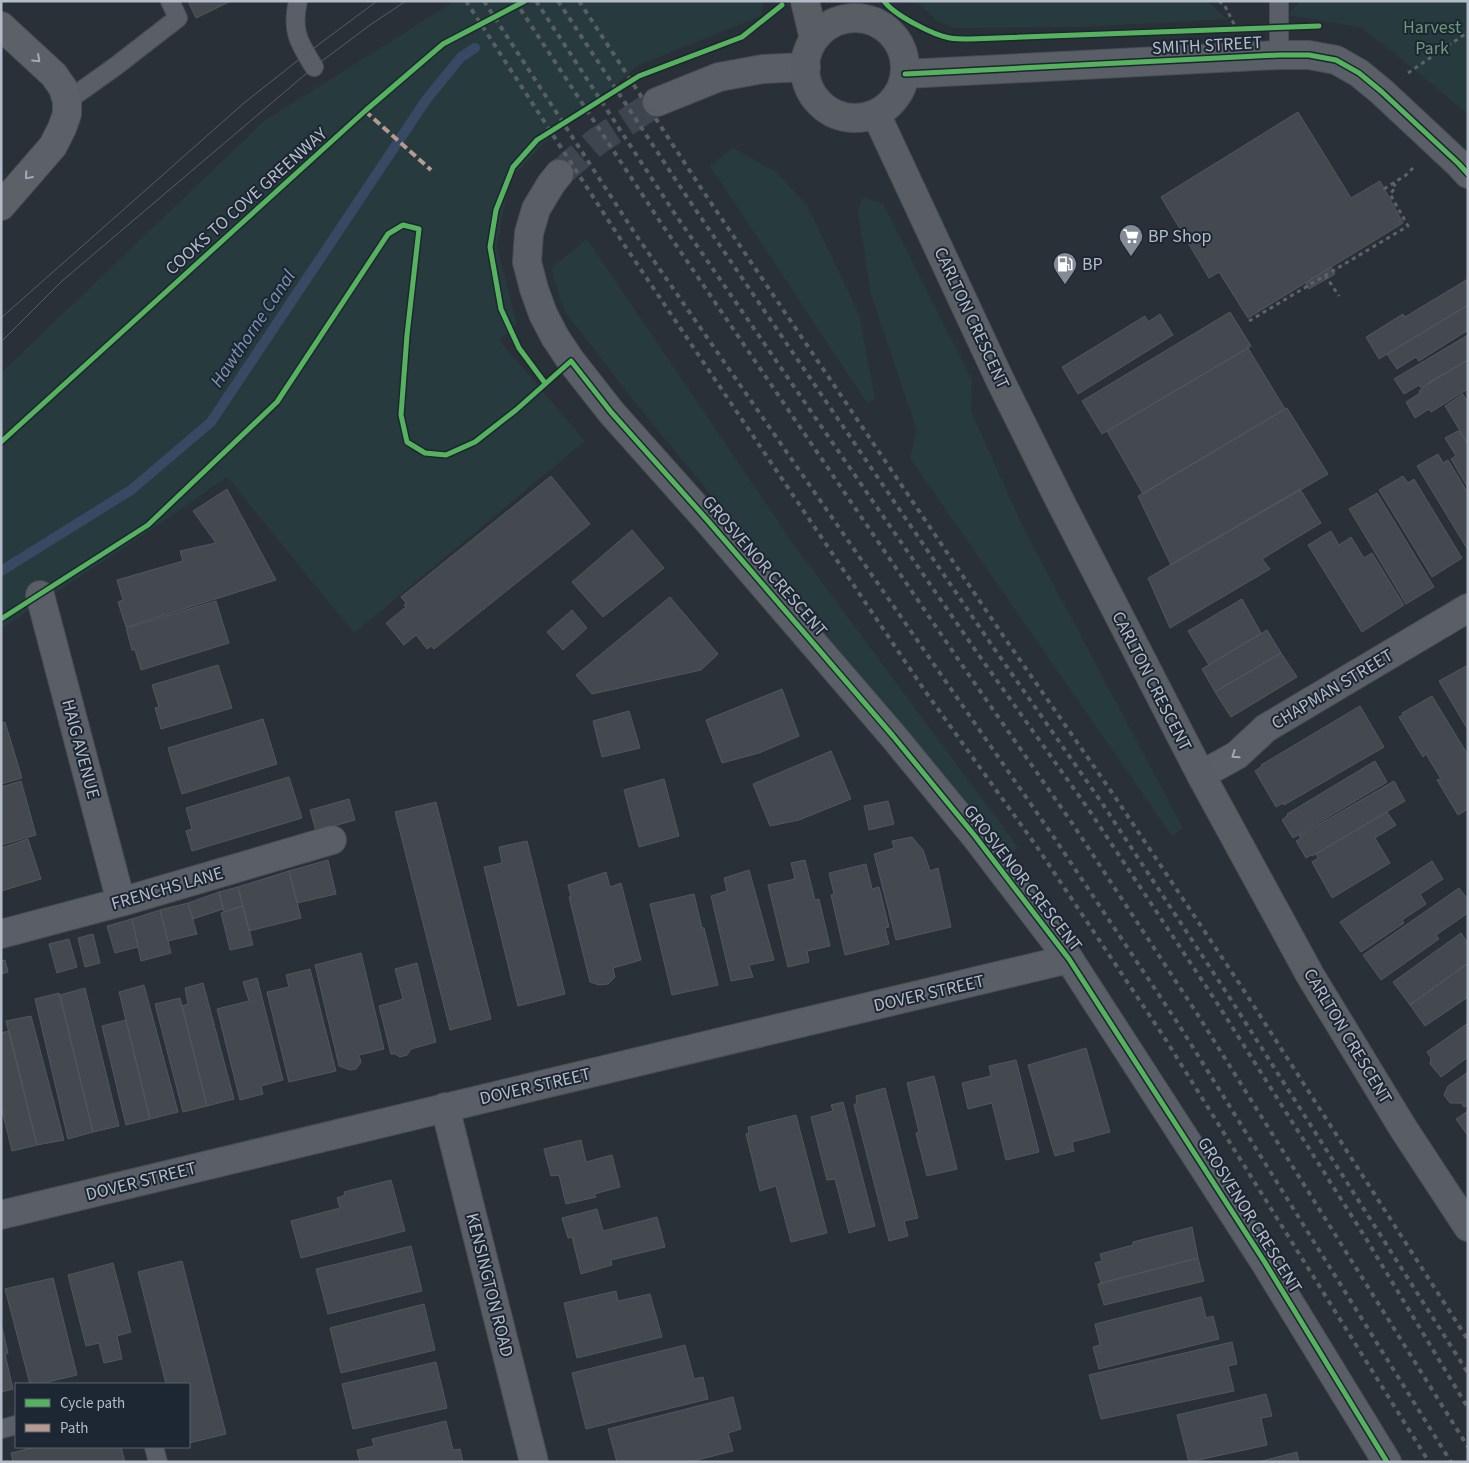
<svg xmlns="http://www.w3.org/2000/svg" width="1469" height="1463" font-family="'Source Sans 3',sans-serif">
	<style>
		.green { fill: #273a3e }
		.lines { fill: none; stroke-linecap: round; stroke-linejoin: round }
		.stream { stroke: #384963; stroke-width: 10 }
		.building { fill: #444950; stroke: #52575f }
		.tertiary-tunnel { stroke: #3f454e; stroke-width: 28; stroke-dasharray: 28 14; stroke-linecap: butt }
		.service-casing { stroke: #484c53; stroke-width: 20 }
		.minor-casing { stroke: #484c53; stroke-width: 30 }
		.tertiary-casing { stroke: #484c53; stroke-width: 30 }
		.secondary-casing { stroke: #484c53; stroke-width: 30 }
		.primary-casing { stroke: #484c55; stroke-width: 30 }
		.path { stroke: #5d636a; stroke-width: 3; stroke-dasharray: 4 4; stroke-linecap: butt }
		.service { stroke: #5a5e66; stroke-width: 18 }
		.minor { stroke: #5a5e66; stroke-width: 28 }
		.tertiary { stroke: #5a5e66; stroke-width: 28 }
		.secondary { stroke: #595d64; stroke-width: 28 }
		.primary { stroke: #5c6168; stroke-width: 28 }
		.tram { stroke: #595d64; stroke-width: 1 }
		.rail { stroke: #595d64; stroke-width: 4; stroke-dasharray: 5 5; stroke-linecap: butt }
		.quiet { stroke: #b69a8f; stroke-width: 4; stroke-dasharray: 8 4; stroke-linecap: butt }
		.cycleway-casing { stroke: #1d2633; stroke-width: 8 }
		.cycleway { stroke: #56b35d; stroke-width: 5 }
		.oneway { stroke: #a2aab6 }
		.oneway2 { stroke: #a2a9b5 }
		.labels { text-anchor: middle; stroke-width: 4; stroke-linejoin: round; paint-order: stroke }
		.park-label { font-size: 18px; fill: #6b9a76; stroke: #1d2633 }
		.street-label { font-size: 18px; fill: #b4bcc9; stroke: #1d2633 }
		.poi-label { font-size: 18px; fill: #b4bcc9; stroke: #1d2633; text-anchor: start }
		.water-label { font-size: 19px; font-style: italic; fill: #7c92b1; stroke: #1d2633 }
	</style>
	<rect width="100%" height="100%" fill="#2a3038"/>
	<path class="green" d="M455,1H764L761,16L639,65L541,146L509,181L497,246L517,324L499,340L585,441L354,633L227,477L158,525L1,629V373L264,121Z
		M916,1H1207L1228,19L1083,27L956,28L937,21Z
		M1300,1H1468V114L1383,44L1359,27L1288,15Z
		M733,148L776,172L807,205L859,314L875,399L867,403L710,166Z
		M863,198L883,203L972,380L971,411L1023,527L1183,828L1172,836L910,458L917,430L871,295L858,211Z
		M587,239L794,545L1018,847L1007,856L625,390L564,310L551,268Z"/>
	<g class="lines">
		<path class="stream" d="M1,571L131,490L211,422L426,100L461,57L475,48"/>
	</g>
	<path class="building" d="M188,1H231L196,18Z
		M1298,112L1351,198L1380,181L1403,223L1248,318L1219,272L1209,278L1161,197Z
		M1331,267L1335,274L1309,289L1306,283Z
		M1468,279V305L1379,359L1366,337L1403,314L1405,317Z
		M1468,305V330L1419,361L1416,357L1397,369L1387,354Z
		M1230,312L1251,346L1102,434L1082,401Z
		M1160,314L1173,335L1078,394L1062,367L1145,316L1148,322Z
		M1468,335V360L1421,388L1419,385L1404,394L1394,379Z
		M1248,348L1285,409L1143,494L1107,431Z
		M1468,360V389L1431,412L1429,409L1415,418L1406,402L1420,393L1419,391L1429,384L1428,383Z
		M1463,394L1466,400L1468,399V444L1445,406Z
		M1287,408L1328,474L1171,565L1138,496Z
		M1458,431L1460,432L1468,445V488L1451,459L1456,456L1445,438Z
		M1438,454L1443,463L1448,460L1468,493V550L1417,466Z
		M551,476L590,524L434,649L431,646L427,649L416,635L404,645L386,623L406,607L404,605L406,603L401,597Z
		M1403,476L1408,483L1414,479L1462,558L1432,577L1379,490Z
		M227,489L276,580L126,627L118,602L123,600L117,580L183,561L180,551L216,543L193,511Z
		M1300,489L1321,523L1262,559L1270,569L1170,628L1148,578Z
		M1377,493L1434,587L1406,604L1349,509Z
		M632,530L664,568L603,617L572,582Z
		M1331,531L1339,545L1351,537L1364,558L1372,553L1404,605L1362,632L1308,545Z
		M670,597L718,654L701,670L592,694L576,675Z
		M1242,599L1261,633L1209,665L1188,631Z
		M216,601L229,643L141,670L135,650H132L126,628Z
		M572,610L587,628L563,650L547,632Z
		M1267,630L1281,653L1215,692L1202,669Z
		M1281,653L1297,677L1231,717L1215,692Z
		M218,665L232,708L161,729L155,708L159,707L152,685Z
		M1468,665V730L1439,681Z
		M782,689L799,736L759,753L722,763L706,720Z
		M1432,696L1468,755V809L1458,815L1437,780L1441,779L1426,754L1423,757L1399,717L1403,715L1402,713Z
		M1360,706L1384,747L1284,805L1283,803L1276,807L1255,771L1262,766L1261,765Z
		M629,711L640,748L602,757L593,721Z
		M263,719L277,764L182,794L168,748Z
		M5,722L22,778L1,784V723Z
		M831,751L851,799L799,820L770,826L753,784Z
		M1375,761L1387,782L1293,838L1282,820L1288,815L1287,814Z
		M289,777L302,818L192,851L186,831L192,829L186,808Z
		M664,779L679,836L639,847L624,790Z
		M21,781L36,835L1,845V787Z
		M1394,781L1405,801L1312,856L1311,855L1306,858L1296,841L1301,838L1299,836Z
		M349,799L355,820L316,831L310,810Z
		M888,801L894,824L869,830L864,806Z
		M436,802L491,1019L450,1030L395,812Z
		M1387,812L1396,825L1375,838L1390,863L1332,898L1312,862L1318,858L1316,854Z
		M912,837L923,850L930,871L938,868L951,927L896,940L874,854L894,848L892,841Z
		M28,839L41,879L1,891V848Z
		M527,841L565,994L518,1006L484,867L502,863L499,847Z
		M328,860L336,894L297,903L289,871Z
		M805,860L815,900L819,899L830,946L807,951L809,962L788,967L768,885L795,879L791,863Z
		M1432,861L1443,879L1420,894L1426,904L1402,920L1404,923L1361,952L1340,922Z
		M866,864L872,889L879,887L889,927L885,928L889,944L845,955L831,895L834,894L829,873Z
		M749,870L774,960L749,965L753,977L731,981L711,896L727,891L724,878Z
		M289,871L301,918L249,931L238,887Z
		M606,872L610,887L621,883L641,960L613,968L615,977L608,984L599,985L590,982L569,897H571L568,885Z
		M238,887L243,906L224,912L219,892Z
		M1459,888L1468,900V913L1436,935L1439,939L1381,980L1363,955Z
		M219,892L223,909L193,919L188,903Z
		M694,894L702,928H704L718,985L672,995L650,904Z
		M188,903L197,934L168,941L160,910Z
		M243,906L253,945L230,950L221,913Z
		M160,910L171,953L141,961L132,919Z
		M132,919L138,947L115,953L107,926Z
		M1461,933L1468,944V963L1410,1005L1393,982Z
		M93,934L100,963L85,967L78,938Z
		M69,939L77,967L57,973L49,944Z
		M361,953L384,1049L359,1055L361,1062L356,1069L350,1070L339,1066L315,965Z
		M5,960L8,972L1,974V961Z
		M417,963L436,1042L411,1049L407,1055L400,1057L395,1054H391L379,1006L403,999L395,969Z
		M1468,963V997L1425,1026L1410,1005Z
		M310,969L336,1071L289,1082L267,992L289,987L286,975Z
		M257,978L283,1080L261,1086L263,1094L240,1100L217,1009L249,1001L243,982Z
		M203,983L234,1099L207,1106L182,1006L188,1004L185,988Z
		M144,985L178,1112L150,1119L119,992Z
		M85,988L119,1126L93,1132L60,995Z
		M59,993L93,1132L68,1139L35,999Z
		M180,998L207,1106L183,1112L155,1004Z
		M31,1016L64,1140L37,1145L6,1021Z
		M126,1020L150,1119L126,1125L102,1026Z
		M1468,1023V1057L1441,1077L1430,1064L1431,1058L1427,1052Z
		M9,1031L37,1145L12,1151L1,1106V1033Z
		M1086,1048L1110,1132L1072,1142L1074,1151L1055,1156L1028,1065Z
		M1016,1060L1039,1152L1006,1160L992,1103L968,1109L962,1083L991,1076L989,1066Z
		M1468,1072V1105L1464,1107L1461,1103H1450L1444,1095L1448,1086Z
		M934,1076L957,1169L927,1176L916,1133L919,1132L907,1083Z
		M885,1088L918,1218L904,1221L908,1236L889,1241L854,1105L857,1103L856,1096Z
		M843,1102L875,1226L849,1233L835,1179L827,1180L811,1117L833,1111L831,1105Z
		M1468,1111V1136L1456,1119Z
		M796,1115L827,1233L791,1242L776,1186L760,1191L746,1134L749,1133L748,1127Z
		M581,1140L586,1162L612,1155L620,1187L594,1194L596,1197L566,1204L559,1175L551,1176L544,1149Z
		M391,1180L405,1231L301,1258L291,1221L340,1208L337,1198L345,1195L344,1192Z
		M597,1209L603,1231L657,1217L665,1247L611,1260L612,1265L581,1274L572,1237L568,1238L562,1218Z
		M1192,1227L1198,1258L1101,1283L1095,1263L1102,1261L1100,1254L1133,1245V1242Z
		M411,1246L422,1291L328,1314L316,1269Z
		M1198,1258L1204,1281L1104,1305L1098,1284Z
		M182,1261L226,1434L189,1443V1384H166L138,1272Z
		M113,1263L131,1332L117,1336L122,1359L104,1363L99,1343L86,1346L68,1275Z
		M53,1278L77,1375L39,1384H30L5,1289Z
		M616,1291L618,1301L650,1294L662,1337L577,1358L564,1303Z
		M1201,1297L1206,1318L1213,1316L1219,1339L1099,1369L1093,1347L1100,1345L1095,1324Z
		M424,1304L435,1350L341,1373L330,1328Z
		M1,1323L8,1353L5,1354L13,1389L1,1392Z
		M1232,1342L1237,1364L1228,1366L1234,1391L1101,1419L1089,1375Z
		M685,1345L694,1379L703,1377L708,1399L586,1429L572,1373Z
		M436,1362L447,1408L353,1429L342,1384Z
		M1266,1394L1272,1416L1261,1418L1267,1445L1189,1462L1177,1415Z
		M733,1397L741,1429L728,1433L733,1451L689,1462H617L608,1429Z
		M446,1421L453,1450L460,1449L463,1462H360L357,1450L374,1446L372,1439Z
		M35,1447H121L125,1462H13L11,1453Z
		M1297,1452L1299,1462H1258Z"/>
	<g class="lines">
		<path class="tertiary-tunnel" d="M559,174L596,142L657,102"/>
		<g class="service-casing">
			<path id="service" d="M298,1C291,31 299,43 314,67
				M1279,55V1
				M67,101L116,66L178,18L170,1
				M1,1429L16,1425
				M154,1447L158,1462"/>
		</g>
		<g class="minor-casing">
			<path id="minor" d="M905,74L1279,55H1309L1336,60L1359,73L1382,92L1459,164L1468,174
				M40,595L121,902
				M1201,775L1237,755L1266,728L1468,608
				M1,934L121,902L332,840
				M445,1107L534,1462
				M1,1215L528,1088L1069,959"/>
		</g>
		<g class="tertiary-casing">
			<path id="tertiary" d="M657,102L719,77L763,69L806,67
				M559,174L551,184L536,209L529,233L527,262L534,289L543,314L555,337L571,361L611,412L709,522L893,736L975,836L1069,959L1264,1261L1387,1462"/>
		</g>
		<g class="secondary-casing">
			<path id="secondary" d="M805,1L814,39
				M805 68a50 50 0 1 1 100 0a50 50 0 1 1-100 0Z
				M876,114L1000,380L1060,501L1201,775L1310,975L1403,1128L1468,1227"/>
		</g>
		<g class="primary-casing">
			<path id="primary" d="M1,26L54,75L63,88L67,101V114L62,128L53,146L1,206"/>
		</g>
		<path class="path" d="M1219,1L1225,6L1235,26
			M1408,73L1468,32
			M1384,189L1406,175L1414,167
			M1325,275L1339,296
			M1249,321L1408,226L1390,194L1396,187L1393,183"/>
		<use href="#service" class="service"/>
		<use href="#minor" class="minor"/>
		<use href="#tertiary" class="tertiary"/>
		<use href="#secondary" class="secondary"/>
		<use href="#primary" class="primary"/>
		<path class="tram" d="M1,318L244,103L306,54L377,1
			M1,342L62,281L314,67L370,25L406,1"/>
		<path class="rail" d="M466,1L623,243L925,691L1037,847L1164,1037L1429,1462
			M484,1L636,235L1053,836L1179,1025L1451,1462
			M515,1L659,220L962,665L1072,823L1196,1012L1468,1447
			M536,1L673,211L978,654L1089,810L1217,1003L1365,1237L1468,1408
			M558,1L689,200L991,644L1102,803L1228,995L1468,1373
			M579,1L703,191L1004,637L1113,794L1241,986L1468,1340"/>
		<path class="quiet" d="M365,111L431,170"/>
		<g class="cycleway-casing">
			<path id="cycleway" d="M884,1C894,15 933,35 950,38C956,39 964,39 970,39L1319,26
				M905,74L1279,55H1309L1336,60L1359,73L1382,92L1459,164L1468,174
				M545,383L519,348L501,309L490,247L496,210L513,167L537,140L639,76L742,37L782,5
				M1,442L365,111L443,44L525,1
				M1,619L148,525L277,402L388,234L403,225L419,229L407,335L401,415L407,442L425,453L446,455L475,442L516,410L571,361L611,412L709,522L893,736L975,836L1069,959L1264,1261L1387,1462"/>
		</g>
		<use href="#cycleway" class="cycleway"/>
	</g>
	<defs><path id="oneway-chevron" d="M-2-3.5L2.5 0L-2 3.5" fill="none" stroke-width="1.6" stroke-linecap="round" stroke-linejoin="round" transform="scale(1.25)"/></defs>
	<g class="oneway">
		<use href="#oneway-chevron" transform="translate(37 59) rotate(43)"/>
		<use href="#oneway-chevron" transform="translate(28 176) rotate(131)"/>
	</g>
	<use class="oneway2" href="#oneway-chevron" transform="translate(1235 755) rotate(145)"/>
	<defs>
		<g id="supermarket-pin" transform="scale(1.25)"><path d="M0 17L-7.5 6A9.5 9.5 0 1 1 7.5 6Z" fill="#848b96" stroke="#1d2633"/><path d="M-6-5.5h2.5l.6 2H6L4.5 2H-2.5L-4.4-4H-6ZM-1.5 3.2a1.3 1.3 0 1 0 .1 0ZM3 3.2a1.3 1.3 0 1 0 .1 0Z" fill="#fff"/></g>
		<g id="fuel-pin" transform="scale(1.25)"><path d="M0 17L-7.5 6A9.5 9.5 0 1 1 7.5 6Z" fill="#848b96" stroke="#1d2633"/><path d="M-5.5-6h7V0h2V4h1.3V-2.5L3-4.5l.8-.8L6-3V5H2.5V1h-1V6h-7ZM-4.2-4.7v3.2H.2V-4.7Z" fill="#fff"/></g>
	</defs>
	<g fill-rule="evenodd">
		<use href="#supermarket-pin" x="1131" y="236"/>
		<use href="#fuel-pin" x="1065" y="264"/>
	</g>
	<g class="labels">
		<g class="park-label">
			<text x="1432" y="33">Harvest<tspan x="1432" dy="21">Park</tspan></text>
		</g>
		<g class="street-label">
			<text transform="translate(1207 45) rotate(-3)" y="6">SMITH STREET</text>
			<text transform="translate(246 201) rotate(-42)" y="6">COOKS TO COVE GREENWAY</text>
			<text transform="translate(972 318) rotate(65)" y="6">CARLTON CRESCENT</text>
			<text transform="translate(765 566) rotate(49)" y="6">GROSVENOR CRESCENT</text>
			<text transform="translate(1152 681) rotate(63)" y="6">CARLTON CRESCENT</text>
			<text transform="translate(1332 689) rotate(-31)" y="6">CHAPMAN STREET</text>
			<text transform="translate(81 749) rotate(75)" y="6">HAIG AVENUE</text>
			<text transform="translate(1023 878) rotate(52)" y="6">GROSVENOR CRESCENT</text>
			<text transform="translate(167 888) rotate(-16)" y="6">FRENCHS LANE</text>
			<text transform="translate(929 993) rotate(-13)" y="6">DOVER STREET</text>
			<text transform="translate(1348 1036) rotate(59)" y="6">CARLTON CRESCENT</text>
			<text transform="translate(535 1086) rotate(-13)" y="6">DOVER STREET</text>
			<text transform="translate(141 1181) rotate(-14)" y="6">DOVER STREET</text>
			<text transform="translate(1250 1215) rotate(58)" y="6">GROSVENOR CRESCENT</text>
			<text transform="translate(490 1285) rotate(76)" y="6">KENSINGTON ROAD</text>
		</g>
		<g class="poi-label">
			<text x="1148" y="242">BP Shop</text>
			<text x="1082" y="270">BP</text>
		</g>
		<g class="water-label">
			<text transform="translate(252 328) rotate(-56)" y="7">Hawthorne Canal</text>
		</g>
	</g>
	<rect width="1469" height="1463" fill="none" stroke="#b4bcc9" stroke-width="5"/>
	<rect x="15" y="1383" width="175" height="65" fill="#1d2633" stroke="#59626f"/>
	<rect x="25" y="1399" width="25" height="8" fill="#56b35d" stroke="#59626f"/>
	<text x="60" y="1408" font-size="15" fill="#b4bcc9">Cycle path</text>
	<rect x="25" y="1424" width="25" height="8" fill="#b69a8f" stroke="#59626f"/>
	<text x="60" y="1433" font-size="15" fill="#b4bcc9">Path</text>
</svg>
